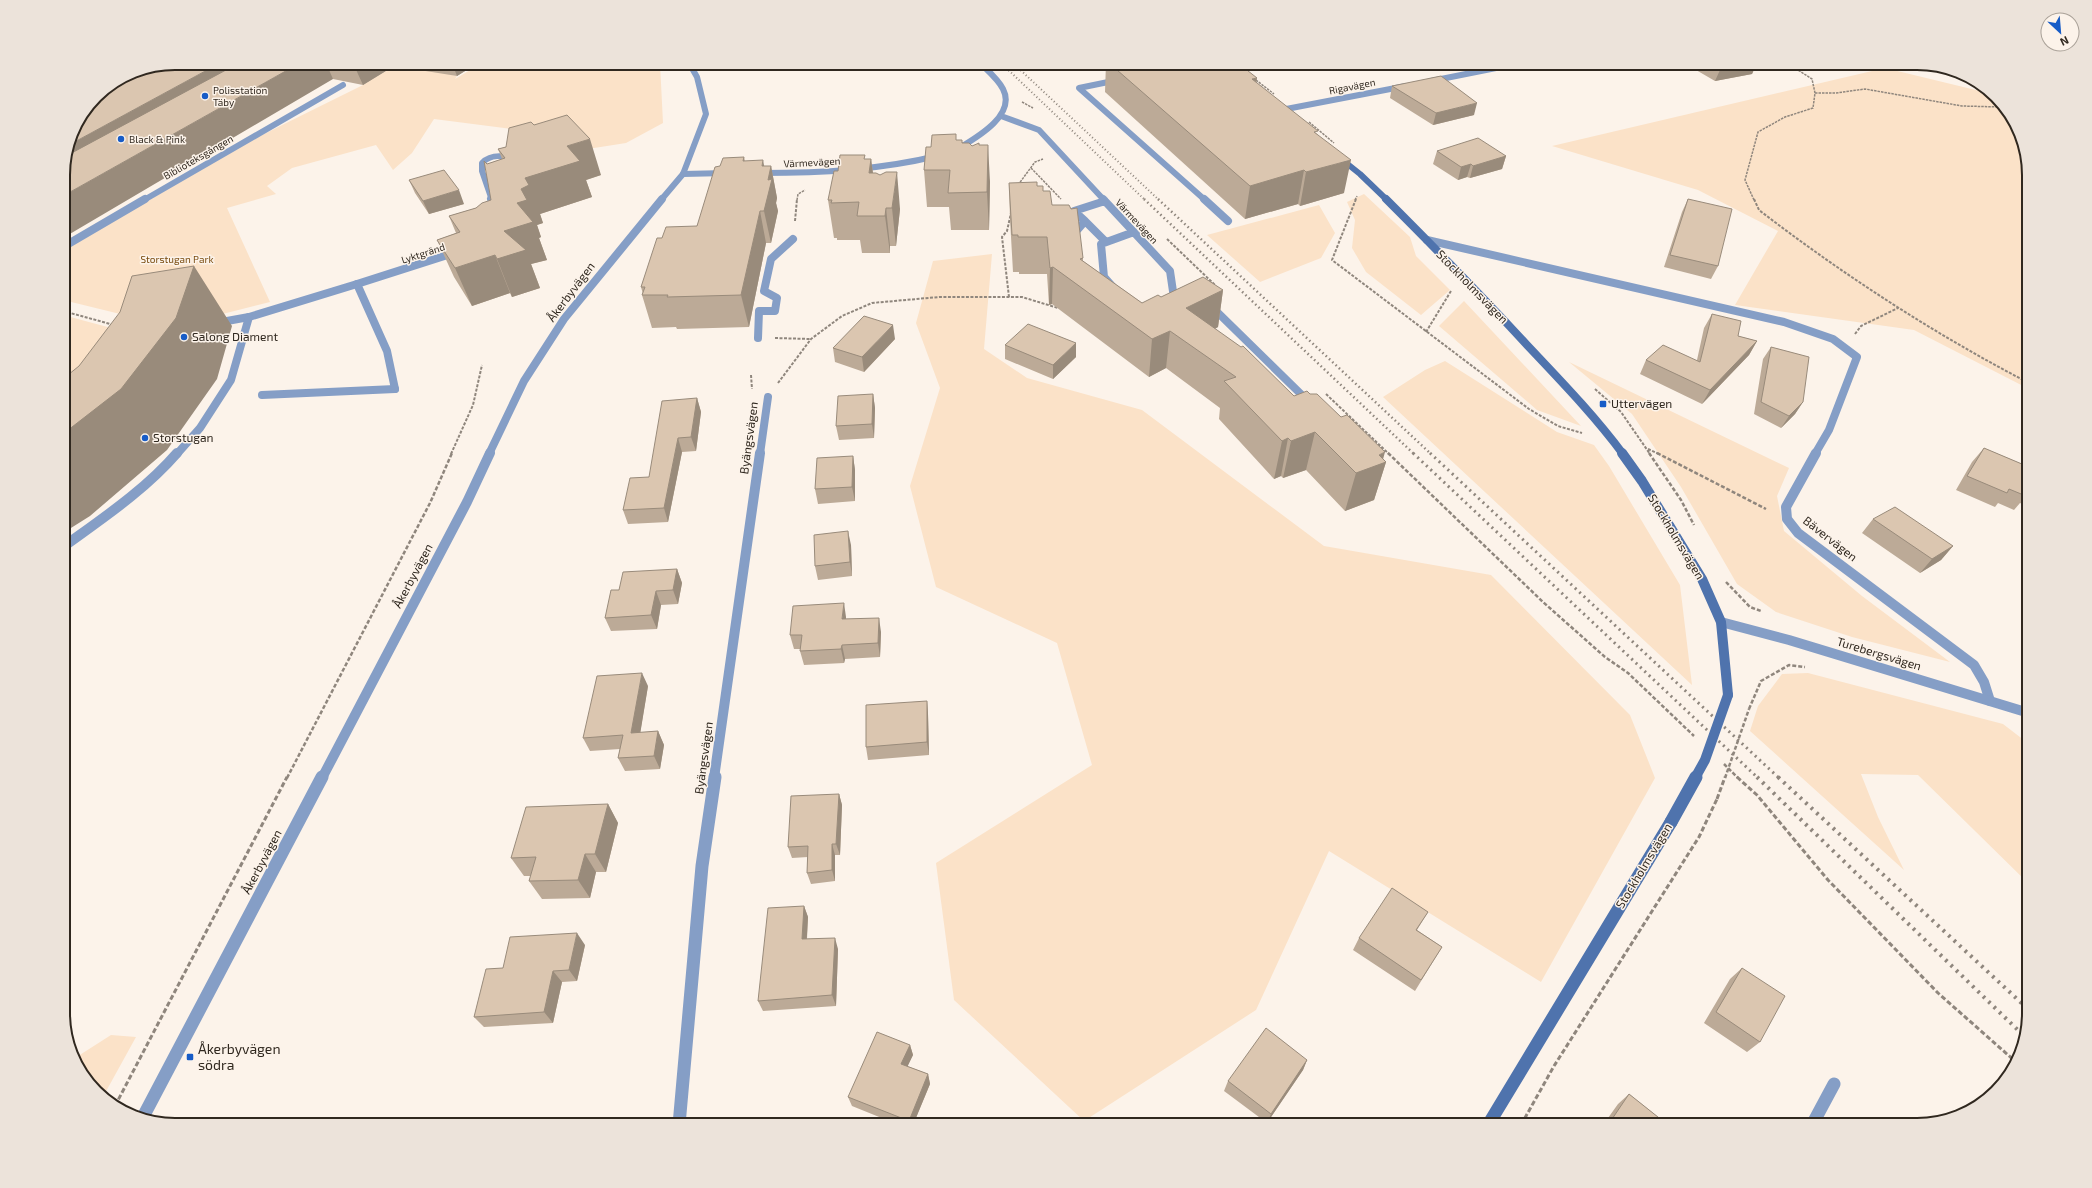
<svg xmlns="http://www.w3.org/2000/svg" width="2092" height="1188" font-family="'Exo 2',sans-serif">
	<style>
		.green { fill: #fbe2c8 }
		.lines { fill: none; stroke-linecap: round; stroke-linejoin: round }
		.path-far3 { stroke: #8f867d; stroke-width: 1.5; stroke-dasharray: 2.5 1; stroke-linecap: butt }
		.path-far2 { stroke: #8f867d; stroke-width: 2; stroke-dasharray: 3 1.5; stroke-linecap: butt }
		.path-far1 { stroke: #8f867d; stroke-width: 2.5; stroke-dasharray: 4 2; stroke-linecap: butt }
		.path { stroke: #8f867d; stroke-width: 3; stroke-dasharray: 5 2.5; stroke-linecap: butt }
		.service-far1 { stroke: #859ec6; stroke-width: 6 }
		.service { stroke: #859ec6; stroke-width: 8 }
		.minor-far3 { stroke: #859ec6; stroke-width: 6 }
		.minor-far2 { stroke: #859ec6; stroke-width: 8 }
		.minor-far1 { stroke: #859ec6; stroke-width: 10 }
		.minor { stroke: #859ec6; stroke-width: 13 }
		.tertiary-far3 { stroke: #859ec6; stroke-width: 6 }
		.tertiary-far2 { stroke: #859ec6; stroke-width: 8 }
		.tertiary-far1 { stroke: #859ec6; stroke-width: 10 }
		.tertiary { stroke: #859ec6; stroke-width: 13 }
		.secondary-far3 { stroke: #4f73ad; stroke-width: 6 }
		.secondary-far2 { stroke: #4f73ad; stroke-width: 8 }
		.secondary-far1 { stroke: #4f73ad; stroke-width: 10 }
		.secondary { stroke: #4f73ad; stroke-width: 13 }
		.rail-far3 { stroke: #8f867d; stroke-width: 2; stroke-dasharray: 1 2.5; stroke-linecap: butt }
		.rail-far2 { stroke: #8f867d; stroke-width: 2.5; stroke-dasharray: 1.5 3; stroke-linecap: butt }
		.rail-far1 { stroke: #8f867d; stroke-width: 3; stroke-dasharray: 2 4; stroke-linecap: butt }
		.rail { stroke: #8f867d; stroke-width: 4; stroke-dasharray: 2.5 5; stroke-linecap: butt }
		.path-bridge-far1 { stroke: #8f867d; stroke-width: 2.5; stroke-dasharray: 4 2; stroke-linecap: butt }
		.path-bridge { stroke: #8f867d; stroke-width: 3; stroke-dasharray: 5 2.5; stroke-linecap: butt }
		.secondary-bridge-far1 { stroke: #4f73ad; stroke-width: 10 }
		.secondary-bridge { stroke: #4f73ad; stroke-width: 13 }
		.wall { fill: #bcaa97 }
		.shaded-wall { fill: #998b7b }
		.building { fill: #dbc6b0; stroke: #998b7b }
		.poi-dot { fill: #175cc7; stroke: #fcf3ea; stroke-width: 1.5 }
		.labels { text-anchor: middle; stroke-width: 3; stroke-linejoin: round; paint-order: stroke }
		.far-street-label { font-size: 10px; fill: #30281f; stroke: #fcf3ea }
		.far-poi-label { font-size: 10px; fill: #30281f; stroke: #fcf3ea; text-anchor: start }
		.far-park-label { font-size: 10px; fill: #794b0e; stroke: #fcf3ea }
		.street-label { font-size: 12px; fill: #30281f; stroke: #fcf3ea }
		.poi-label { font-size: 12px; fill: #30281f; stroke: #fcf3ea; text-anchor: start }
		.near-poi-label { font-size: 14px; fill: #30281f; stroke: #fcf3ea; text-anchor: start }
		.rim { fill: none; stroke: #30281f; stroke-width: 2 }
	</style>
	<rect width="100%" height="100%" fill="#fcf3ea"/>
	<path class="green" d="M399,63L457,76L455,79L482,63H660L663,123L626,143L575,151L560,135L434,119L412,153L393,170L376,145L292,168L267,186L276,194L227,208L270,302L187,323L161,324L63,300V251L244,144L363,85Z
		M1885,68L1988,93L2014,119L2029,168V389L1914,330L1735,305L1778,231L1698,190L1552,146Z
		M1364,194L1410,237L1416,256L1450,290L1421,315L1366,272L1352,248L1355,220L1347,202Z
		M1319,205L1335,233L1321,258L1260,282L1207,235Z
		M992,254L984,349L1027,378L1142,410L1324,546L1491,575L1630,715L1655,778L1541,982L1329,851L1256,1010L1084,1121L954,1000L936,863L1092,765L1057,643L936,587L910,486L940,388L916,323L933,261Z
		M1464,301L1581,426L1537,410L1439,326Z
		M63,315L152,339L63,462Z
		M1445,361L1557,432L1594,445L1609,466L1680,585L1692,685L1383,397L1425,370Z
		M1569,362L1789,468L1777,496L1784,531L1862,596L1950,662L1852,637L1776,612L1737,584L1681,487L1632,414Z
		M1808,673L2003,724L2029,744V884L1918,775L1861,774L1878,817L1904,870L1750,731L1758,706L1782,674Z
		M111,1035L136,1037L104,1095L78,1069L75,1058Z"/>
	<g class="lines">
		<path class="path-far3" d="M1256,80L1274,94
			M1815,93H1836L1865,89L1962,106L2002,107
			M1022,102L1033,108
			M1309,122L1334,143
			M1031,168L1061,199
			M1018,185L1035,162L1043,159
			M797,200L798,194L805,190
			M1355,200L1357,196
			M1754,200L1745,180L1758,132L1785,117L1813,108L1815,93L1812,79L1787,63"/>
		<path class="path-far2" d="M1356,199L1332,260L1529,409L1558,426L1582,433
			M1754,199L1759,210C1842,274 1936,335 2029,383
			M795,221L797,199
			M1167,239L1215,285
			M1009,297L1002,237L1007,231L1011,213
			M63,311L114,325
			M1426,332L1451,291
			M1855,334L1861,326L1898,308
			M775,338L810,339
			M751,375L752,389
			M778,383L811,339L842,316L872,303L939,297H1022L1058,308
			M1595,389L1621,412L1650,454
			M1326,394L1389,454
			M1648,449L1659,454
			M451,454L473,405L482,365"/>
		<path class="path-far1" d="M1388,453L1543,602L1605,657L1628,673L1694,736
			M1649,453L1681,500L1694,525
			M1657,453L1766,509
			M1726,582L1750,607L1761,611
			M1749,709L1761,681L1789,665L1805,667
			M1724,764L1738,778
			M287,778L430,503L452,453"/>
		<path class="path" d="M1737,777L1757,795L1828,880L1938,993L2016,1062
			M115,1106L287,777
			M1521,1125L1554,1066L1699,837L1717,799"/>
		<path class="service-far1" d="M775,63H777
			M144,200L343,85"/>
		<path class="service" d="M63,247L145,199
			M1210,305L1310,403
			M216,323L249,317L357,284
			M262,395L395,389"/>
		<path class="minor-far3" d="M1118,80L1079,88L1205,200
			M1431,81L1521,63
			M1281,110L1406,86
			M1001,116L1039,130L1104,200
			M956,150C974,139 1017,116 1003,89C998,79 988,71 980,63
			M761,173C821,173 879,170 937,156
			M683,174L727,173
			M492,200L482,171V163C491,154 502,155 514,159"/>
		<path class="minor-far2" d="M491,199L494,208
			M1103,199L1170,271L1175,305
			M1204,199L1228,221
			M1085,221L1106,242
			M1071,237L1085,221L1074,211L1105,201
			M1427,240L1784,322L1833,339L1857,357L1829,430L1815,454
			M1112,286L1104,277L1101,244L1134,232
			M758,338L759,311H775L777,298L764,291L771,259L793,239
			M395,389L387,351L357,284L457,252
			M177,454L200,428L231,380L249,317
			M760,454L768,397"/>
		<path class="minor-far1" d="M1816,453L1786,507L1787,519L1798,533L1974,665L1984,682L1990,701
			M63,547C103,518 145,490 177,453
			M714,778L760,453"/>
		<path class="minor" d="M679,1125L702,866L715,777
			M1812,1125L1834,1084"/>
		<path class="tertiary-far3" d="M661,200L683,174L706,114L697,77L689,63"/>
		<path class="tertiary-far2" d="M489,454L524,381L564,319L662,199"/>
		<path class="tertiary-far1" d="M1721,622L1789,640L2029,713
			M322,778L467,502L490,453"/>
		<path class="tertiary" d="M143,1117L322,777"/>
		<path class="secondary-far3" d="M1340,158L1360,174L1387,200"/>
		<path class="secondary-far2" d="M1386,199C1434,247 1481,295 1527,345C1560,380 1594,415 1623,454"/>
		<path class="secondary-far1" d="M1622,453L1642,481L1702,579L1721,622L1728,695"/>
		<path class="secondary" d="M1488,1125L1671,822"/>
		<path class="rail-far3" d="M1001,63L1145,200
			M1013,63L1159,200"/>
		<path class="rail-far2" d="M1144,199L1414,454
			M1158,199L1431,454"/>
		<path class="rail-far1" d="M1413,453L1758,778
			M1430,453L1779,778"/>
		<path class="rail" d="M1757,777L2023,1035
			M1778,777L2029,1010"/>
		<path class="path-bridge-far1" d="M1725,778L1749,709"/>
		<path class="path-bridge" d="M1717,799L1725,777"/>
		<path class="secondary-bridge-far1" d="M1695,778L1705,760L1728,695"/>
		<path class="secondary-bridge" d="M1671,822L1696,777"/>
	</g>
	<path class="wall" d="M175,63H478L457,76L394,66L363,85L333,79Z
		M1106,63H1238L1257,83L1317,134L1344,193L1300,206L1298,204L1245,219L1105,92Z
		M1684,63H1757L1752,74L1715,81Z
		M1392,86L1474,115L1433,125L1390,98Z
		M534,125L601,175L586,180L592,197L540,214L543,223L537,225L541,237L539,238L547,260L531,264L540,288L512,297L510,293L472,306L454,277L437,240L456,233L449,216L476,208L491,200L487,164L502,159L498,149L506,147Z
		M956,134V140L972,146L979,145L990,182L989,230H951L949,207H927L924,170L931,147Z
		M1437,151L1506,156L1502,169L1470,178L1467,177L1458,180L1433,164Z
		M744,157L745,161L764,166H771L777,198L776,203L778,211L771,243H766L749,327L677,329L676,327L652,328L642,295L643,294L641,287L662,238L697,226L720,166Z
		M866,159H871L873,173L900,209L896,246H890V253H862L860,240H837V238H834L828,200L838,171Z
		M409,180L464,204L429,214L415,193Z
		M1009,183L1037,186L1043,191L1083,258V261L1142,303L1161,297L1223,290L1218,327L1215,329L1294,396L1386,462L1374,500L1345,511L1306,470L1283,478L1281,476L1274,479L1219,419L1220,408L1166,368L1149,377L1052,304L1049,305L1047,274H1019V272H1013L1010,219Z
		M1688,199L1718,266L1711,279L1664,267L1682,212Z
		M1712,314L1738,336L1757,341L1749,355L1702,404L1640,374L1646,360H1697L1704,328Z
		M895,339L864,372L835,362L833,348Z
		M1005,345L1076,357L1053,379L1005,359Z
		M1771,347L1803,402L1795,414L1781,428L1754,414L1763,359Z
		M873,394L875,408L874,438L839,440L836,426Z
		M697,398L701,412L696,451L682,452L668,522L628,524L623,510L649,477Z
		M1984,448L2029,467V507L2020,503L2014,510L1998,503L1995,507L1956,490L1972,462Z
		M853,456L855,470V501L818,504L815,489Z
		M1873,519L1953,546L1941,560L1920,573L1862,533Z
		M851,545L852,576L818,580L815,566Z
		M677,569L682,583L678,604L661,605L657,629L611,631L605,618L619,590Z
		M846,617V619L881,632L880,657L845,659L844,663L804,665L800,651L801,649H794L790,635Z
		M648,686L640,733L658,731L664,745L660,769L625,771L618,758L620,749L590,751L583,738Z
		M927,701L928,714L929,755L868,760L866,747Z
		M839,794L842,805L840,855H835V881L811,884L807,873L808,857L792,858L788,847Z
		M608,804L618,823L606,872H596L590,898L542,899L529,881L531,876H524L511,858Z
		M804,906L808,917L807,939L838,949L836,1006L763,1011L758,1001Z
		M1428,912L1417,930L1442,947L1415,991L1353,950L1359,938Z
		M585,945L577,981L562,982L553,1023L484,1027L474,1017L503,968Z
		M1742,968L1760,1042L1747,1052L1704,1023L1730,979Z
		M910,1045L913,1055L907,1066L928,1074L930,1084L913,1125H899L852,1106L848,1097Z
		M1307,1060L1303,1070L1267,1123L1224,1091L1228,1081Z
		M1629,1094L1668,1125H1603L1618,1104Z"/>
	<path class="shaded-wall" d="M220,63H285L63,168L69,145Z
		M300,63H326L333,79L63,238V196Z
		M353,63H392L394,66L363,85Z
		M452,63H478L457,76Z
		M1757,63L1752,74L1715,81L1720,70Z
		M1257,78L1253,110L1252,79Z
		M1477,103L1474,115L1433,125L1436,113Z
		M590,139L601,175L586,180L592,197L540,214L543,223L537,225L541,237L539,238L547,260L531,264L540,288L512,297L497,259L504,231L517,203L525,178L567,146Z
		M988,145L990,182L989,230L987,192Z
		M1506,156L1502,169L1470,178L1473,166Z
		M871,159L876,196L869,173Z
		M763,160L769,191L768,180L771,166L777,198L776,203L778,211L771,243L764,211L762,166Z
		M1351,160L1344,193L1300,206L1306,172Z
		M1471,164L1467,177L1458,180L1461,167Z
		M1304,170L1298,204L1245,219L1250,186Z
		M897,172L900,209L896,246L892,208Z
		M459,190L464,204L429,214L423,201Z
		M886,208L890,246V253L885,216Z
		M760,211L766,243L749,327L741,295Z
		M495,255L510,293L472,306L455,268Z
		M194,266L232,326L217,379L167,450L90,516L63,533V434Z
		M1053,267L1052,304L1049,305L1050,268Z
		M1223,290L1218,327L1187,343L1186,308Z
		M893,325L895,339L864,372L862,357Z
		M1170,331L1166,368L1149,377L1152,339Z
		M1757,341L1749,355L1702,404L1710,390Z
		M1076,343V357L1053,379V365Z
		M873,394L875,408L874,438L872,424Z
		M697,398L701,412L696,451L691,437Z
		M1803,402L1795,414L1781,428L1789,416Z
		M1315,432L1306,470L1283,478L1291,441Z
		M678,438L682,452L668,522L664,508Z
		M1288,438L1281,476L1274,479L1282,441Z
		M1385,452L1382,463L1386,462L1374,500L1345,511L1356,473L1379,455Z
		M853,456L855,470V501L852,487Z
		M848,531L851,545L852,576L850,562Z
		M1953,546L1941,560L1920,573L1932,559Z
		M677,569L682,583L678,604L673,590Z
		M656,591L661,605L657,629L651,615Z
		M844,603L846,617L845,633L842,619Z
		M879,618L881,632L880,657L878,643Z
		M842,645L845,659L844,663L841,649Z
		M642,673L648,686L638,747L631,733Z
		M927,701L928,714L929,755L927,742Z
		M658,731L664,745L660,769L654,756Z
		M839,794L842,805L840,855L836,844Z
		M608,804L618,823L606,872L595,854Z
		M832,844L835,855V881L832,870Z
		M585,854L596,872L590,898L578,880Z
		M804,906L808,917L806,951L802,939Z
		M577,933L585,945L577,981L569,970Z
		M835,938L838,949L836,1006L832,995Z
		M553,971L562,982L553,1023L544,1012Z
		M910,1045L913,1055L904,1074L901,1064Z
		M1307,1060L1303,1070L1267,1123L1271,1114Z
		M928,1074L930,1084L913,1125H910L909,1121Z"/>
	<path class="building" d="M175,63H220L69,145L72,132L96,96L132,71Z
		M239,63H300L63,196V168L66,156Z
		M1109,63H1238L1257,78L1252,79L1318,131L1314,132L1351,160L1306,172L1304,170L1250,186Z
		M1708,63H1757L1720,70Z
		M1441,76L1477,103L1436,113L1392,86Z
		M567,115L590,139L567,146L580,161L525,178L529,185L521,189L527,200L517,203L533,222L504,231L526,250L497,259L495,255L455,268L437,240L460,232L449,216L476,208L482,203L491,200L484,161L487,164L505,158L498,149L506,147L509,128L531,122L534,125Z
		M956,134V140H962V143H969L972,146L979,143V145H988L987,192L948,193L950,170H924L926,147H931L932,135Z
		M1478,138L1506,156L1473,166L1471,164L1461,167L1437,151Z
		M840,155H865L864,159H871L869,173H876L880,175L886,172H897L892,208H886L885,216H857L859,202L831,203L832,200H828L834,171H838Z
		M744,157L743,161L763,160L762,166H771L768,180L772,179L764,211H760L741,295L667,297L668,295H642L645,287H641L657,238H662L666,227L697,226L715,167L720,166L723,158Z
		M444,170L459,190L423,201L409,180Z
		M1037,182V186H1043V191H1050L1052,205H1069L1071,209L1077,208L1083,258L1080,259L1142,303L1158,295L1161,297L1203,277L1223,290L1186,308L1241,347L1243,346L1294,396L1307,391L1310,394H1317L1341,417L1347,415L1385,452L1379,455L1386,462L1356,473L1315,432L1291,441L1288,438L1282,441L1224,381L1236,377L1170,331L1152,339L1053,267L1050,268L1047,237H1018V235H1012L1009,183Z
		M1688,199L1732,209L1718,266L1670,255Z
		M194,266L176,318L121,389L63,434V379L79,366L120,312L132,276Z
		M1712,314L1741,321L1738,336L1757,341L1710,390L1646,360L1663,345L1700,362Z
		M864,316L893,325L862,357L833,348Z
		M1028,324L1076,343L1053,365L1005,345Z
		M1771,347L1809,357L1803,402L1789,416L1761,402Z
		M873,394L872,424L836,426L838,396Z
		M697,398L691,437L678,438L664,508L623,510L630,478L649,477L662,401Z
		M1984,448L2029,467V492L2026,496L2009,489L2007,493L1967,476Z
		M853,456L852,487L815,489L817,458Z
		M1895,507L1953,546L1932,559L1873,519Z
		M848,531L850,562L815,566L814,535Z
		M677,569L673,590L656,591L651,615L605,618L611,590H619L623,572Z
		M844,603L842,619L879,618L878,643L842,645L841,649L800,651L802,635H790L793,606Z
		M642,673L631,733L658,731L654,756L618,758L623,735L583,738L597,676Z
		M927,701V742L866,747V705Z
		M839,794L836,844H832V870L807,873L808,846L788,847L791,796Z
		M608,804L595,854H585L578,880L529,881L536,857L511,858L526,807Z
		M1392,888L1428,912L1416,930L1442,947L1421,980L1359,938Z
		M804,906L802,939L835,938L832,995L758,1001L768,908Z
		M577,933L569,970L553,971L544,1012L474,1017L486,969L503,968L510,937Z
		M1742,968L1785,996L1760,1042L1716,1012Z
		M1266,1028L1307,1060L1271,1114L1228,1081Z
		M877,1032L910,1045L901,1064L928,1074L909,1121L848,1097Z
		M1629,1094L1668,1125H1608Z"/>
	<g class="poi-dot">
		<circle cx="205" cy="96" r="4"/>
		<circle cx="121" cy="139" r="4"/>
		<circle cx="184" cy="337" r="4"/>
		<rect x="1599" y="400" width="8" height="8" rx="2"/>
		<circle cx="145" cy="438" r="4"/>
		<rect x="186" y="1053" width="8" height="8" rx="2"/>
	</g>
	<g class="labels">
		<g class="far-street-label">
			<text transform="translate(1352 86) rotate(-11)" y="4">Rigavägen</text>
			<text transform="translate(198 157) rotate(-30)" y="4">Biblioteksgången</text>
			<text transform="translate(812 162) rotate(-3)" y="4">Värmevägen</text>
			<text transform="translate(1137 221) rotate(47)" y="4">Värmevägen</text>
			<text transform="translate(423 253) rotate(-18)" y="4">Lyktgränd</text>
		</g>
		<g class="far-poi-label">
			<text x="213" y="94">Polisstation<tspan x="213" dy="12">Täby</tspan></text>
			<text x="129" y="143">Black &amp; Pink</text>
		</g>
		<g class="far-park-label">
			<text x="177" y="263">Storstugan Park</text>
		</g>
		<g class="street-label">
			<text transform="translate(1472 287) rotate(46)" y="4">Stockholmsvägen</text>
			<text transform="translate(571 292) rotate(-53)" y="4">Åkerbyvägen</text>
			<text transform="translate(749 438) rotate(-82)" y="4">Byängsvägen</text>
			<text transform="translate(1676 537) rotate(59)" y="4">Stockholmsvägen</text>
			<text transform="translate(1830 539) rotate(38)" y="4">Bävervägen</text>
			<text transform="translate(413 576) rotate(-62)" y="4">Åkerbyvägen</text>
			<text transform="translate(1879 654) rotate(17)" y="4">Turebergsvägen</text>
			<text transform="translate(704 758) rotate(-82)" y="4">Byängsvägen</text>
			<text transform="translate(262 862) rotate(-62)" y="4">Åkerbyvägen</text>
			<text transform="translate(1644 866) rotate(-59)" y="4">Stockholmsvägen</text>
		</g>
		<g class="poi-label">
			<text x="192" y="341">Salong Diament</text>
			<text x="1611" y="408">Uttervägen</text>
			<text x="153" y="442">Storstugan</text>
		</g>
		<g class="near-poi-label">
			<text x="198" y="1054">Åkerbyvägen<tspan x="198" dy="16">södra</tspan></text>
		</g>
	</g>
	<path d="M0 0H2092V1188H0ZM175 70H1917A105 105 0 0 1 2022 175V1013A105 105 0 0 1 1917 1118H175A105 105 0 0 1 70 1013V175A105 105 0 0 1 175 70Z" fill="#ece3da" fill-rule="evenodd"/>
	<path class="rim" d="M175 70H1917A105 105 0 0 1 2022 175V1013A105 105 0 0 1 1917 1118H175A105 105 0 0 1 70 1013V175A105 105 0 0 1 175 70Z"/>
	<g transform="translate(2060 32) rotate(154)"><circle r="19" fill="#fcf3ea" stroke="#aaa299"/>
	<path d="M0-3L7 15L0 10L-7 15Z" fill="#175cc7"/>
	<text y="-6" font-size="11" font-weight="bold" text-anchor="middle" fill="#30281f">N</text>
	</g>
</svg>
